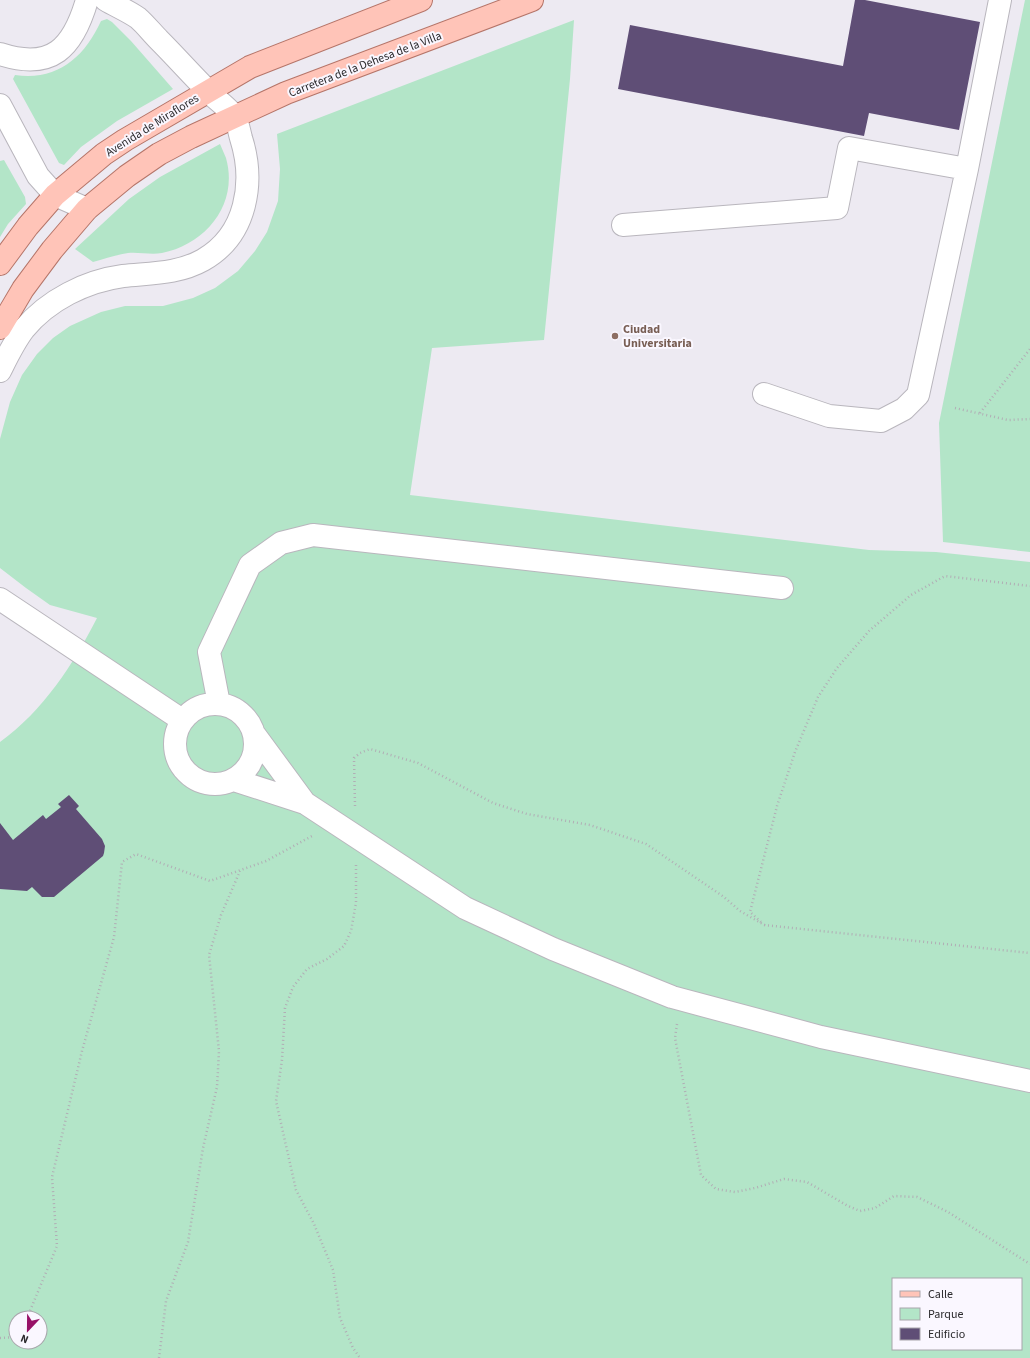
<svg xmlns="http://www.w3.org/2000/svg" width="1030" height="1358" font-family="'Source Sans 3',sans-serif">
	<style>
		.green { fill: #b3e5c8; fill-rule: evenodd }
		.building { fill: #5f4e76 }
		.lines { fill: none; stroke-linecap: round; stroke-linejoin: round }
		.minor-casing { stroke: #b9b6bd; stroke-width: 24 }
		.major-casing { stroke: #b57569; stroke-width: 24 }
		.path { stroke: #b1aeb5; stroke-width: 2.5; stroke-dasharray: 1 3; stroke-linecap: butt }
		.minor { stroke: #fff; stroke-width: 22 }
		.major { stroke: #ffc4b8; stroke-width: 22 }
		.education-dot { fill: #8d6e63; stroke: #faf7ff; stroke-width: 1.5 }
		.labels { text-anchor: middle; stroke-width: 4; stroke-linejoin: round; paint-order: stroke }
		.street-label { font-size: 12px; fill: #2c2b2e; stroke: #faf7ff }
		.education-label { font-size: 12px; font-weight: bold; fill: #785e54; stroke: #faf7ff; text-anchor: start }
	</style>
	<rect width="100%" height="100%" fill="#edeaf2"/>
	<path class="green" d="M1025,0H1030V552L943,542L939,423Z
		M107,19L112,22L131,41L173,89L117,121L81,147L64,165L59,163L13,79L15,75C57,81 84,58 101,21Z
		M574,20L570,79L544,340L432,348L410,495L869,550L936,552L1030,562V1358H0V742C43,711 73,665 97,618L50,605L26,588L0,568V439L10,402L22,375L37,354L53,338L70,326L101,312L125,306H163L193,298L215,288L238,271L255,251L267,232L278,201L280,169L277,134ZM893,1279H1021V1349H893ZM16,1318H40V1342H16Z
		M220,144C222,149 224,153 226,158C239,204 206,244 162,253C151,255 139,252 128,253C116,255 104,259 93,262L75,249L129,199L160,177Z
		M4,160L25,197L26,204L8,224L0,237V161Z"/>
	<path class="building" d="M855,0H865L980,22L959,130L869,113L864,136L618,89L630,25L843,66Z
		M69,795L79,806L76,809L102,839L105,846L104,853L103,856L54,897H42L32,887L27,891L0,889V823L13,840L43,815L46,819L61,807L58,804Z"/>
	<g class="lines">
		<g class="minor-casing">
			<path id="minor" d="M0,54C52,71 73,48 87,0
				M0,105L38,176L55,195L87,209
				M623,225L837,208L849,148L967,169
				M0,371C7,357 14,342 24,329C48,300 86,281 123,276C151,273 178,274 203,260C247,235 255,182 241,138C239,131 238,123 235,117C231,110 213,97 207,90C190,73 175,56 159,40C152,33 145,24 138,18C128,11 116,6 106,0
				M764,394L829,416L881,421L904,409L918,395L967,169L1000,0
				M0,599L182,720
				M175 744a40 40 0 1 1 80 0a40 40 0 1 1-80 0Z
				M219,704L209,652L250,565L281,543L313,535L782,588
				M255,735L305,803
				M234,780L305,803L465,908L553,949L672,997L821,1037L1030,1081"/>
		</g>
		<g class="major-casing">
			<path id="major" d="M0,264L28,226L55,195L104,154L125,140L250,67L421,0
				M0,328L23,289L52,250L87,209L127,176L159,154L191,137L286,93L532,0"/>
		</g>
		<path class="path" d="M955,408L1008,420L1030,419
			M980,413L1030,349
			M355,806L354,758L360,753L370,749L418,763L493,803L527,814L590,825L646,844L724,897L740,911L766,926
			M356,865V903L351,931L344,946L327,959L307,969L293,987L285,1008L282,1060L276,1101L296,1190L314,1224L333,1270L340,1318L353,1348L360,1358
			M761,922L750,912L777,806L795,752L818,697L837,668L869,631L911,595L945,576L1030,586
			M764,925L1030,953
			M677,1024L675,1038L701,1175L716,1189L735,1192L755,1188L784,1179L807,1182L848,1206L860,1211L875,1208L894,1196L917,1197L948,1212L1030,1264
			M27,1318L57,1246L52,1177L82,1051L114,937L122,862L136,854L210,881L266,861L312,836
			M0,1338L16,1337
			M159,1358L166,1301L188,1242L203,1148L217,1087L219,1051L209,955L221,915L240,871"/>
		<use href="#minor" class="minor"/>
		<use href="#major" class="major"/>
	</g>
	<circle class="education-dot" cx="615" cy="336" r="4"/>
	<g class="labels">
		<g class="street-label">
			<text transform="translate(365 64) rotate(-21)" y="4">Carretera de la Dehesa de la Villa</text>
			<text transform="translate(152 125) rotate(-32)" y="4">Avenida de Miraflores</text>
		</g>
		<g class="education-label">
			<text x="623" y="333">Ciudad<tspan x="623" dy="14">Universitaria</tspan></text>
		</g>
	</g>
	<rect x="892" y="1278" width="130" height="72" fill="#faf7ff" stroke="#a8a5ab"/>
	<rect x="900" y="1291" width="20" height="6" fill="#ffc4b8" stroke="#a8a5ab"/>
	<text x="928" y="1298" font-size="12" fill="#2c2b2e">Calle</text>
	<rect x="900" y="1308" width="20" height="12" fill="#b3e5c8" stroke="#a8a5ab"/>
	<text x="928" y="1318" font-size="12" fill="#2c2b2e">Parque</text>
	<rect x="900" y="1328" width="20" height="12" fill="#5f4e76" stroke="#a8a5ab"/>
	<text x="928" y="1338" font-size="12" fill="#2c2b2e">Edificio</text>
	<g transform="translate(28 1330) rotate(202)"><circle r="19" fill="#faf7ff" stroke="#a8a5ab"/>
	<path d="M0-3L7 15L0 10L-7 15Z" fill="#971167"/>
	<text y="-6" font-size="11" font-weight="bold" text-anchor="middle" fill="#2c2b2e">N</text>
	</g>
</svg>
